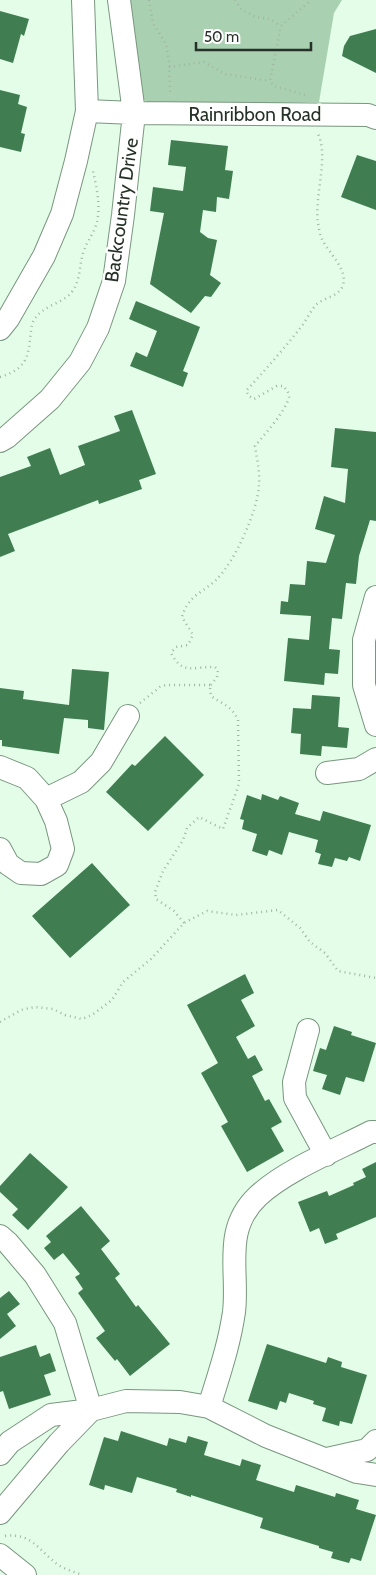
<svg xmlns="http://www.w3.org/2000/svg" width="376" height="1575" font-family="Cabin,sans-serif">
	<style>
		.green { fill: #a9d1b1 }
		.building { fill: #407e51 }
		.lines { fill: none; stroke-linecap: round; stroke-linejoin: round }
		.minor-casing { stroke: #79967f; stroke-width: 24 }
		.path { stroke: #a0b5a4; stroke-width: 2.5; stroke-dasharray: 1 4; stroke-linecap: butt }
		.minor { stroke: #fff; stroke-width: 22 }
		.labels { text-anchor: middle; stroke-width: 5; stroke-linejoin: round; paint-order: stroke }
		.street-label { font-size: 19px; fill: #263228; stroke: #fff }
	</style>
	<rect width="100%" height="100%" fill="#e3fde8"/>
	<path class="green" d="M125,0H342L334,13L319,102L154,105L144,100L137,92Z"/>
	<path class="building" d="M0,11L29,19L24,36L21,34L13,63L0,59Z
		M376,29V73L342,56L344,46L350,36Z
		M0,90L20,95L18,104L27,107L21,133L25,134L21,152L0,147Z
		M171,140L228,146L225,170L233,171L229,199L217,197L216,212L203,210L200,232L208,238L217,240L210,275L221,283L211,297L205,296L191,313L150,284L164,213L150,211L153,187L183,191L186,167L168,165Z
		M357,155L376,161V210L341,197Z
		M136,301L200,327L183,371L188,373L183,387L130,366L136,352L147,357L157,331L129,319Z
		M132,410L156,474L139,480L142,489L99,504L98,500L8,534L15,551L0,557V477L31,466L27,457L50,448L60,475L85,465L78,446L120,431L114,416Z
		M335,428L376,432V521L370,520L359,556L356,584L346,583L342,619L332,618L329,649L340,650L338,674L325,673L324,685L284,681L288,638L309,640L311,616L280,614L281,601L288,602L290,584L305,585L307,561L326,563L335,535L315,529L324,496L345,503L348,469L331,467Z
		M72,669L109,672L104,730L88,728V720L64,718L59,754L2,746V740H0V688L24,691L23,699L69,705Z
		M312,695L340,697L338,727L349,728L347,748L322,746L321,756L300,754L301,734L291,733L293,708L311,709Z
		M165,736L204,775L148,831L106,792L132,764L135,766Z
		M262,794L278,800L280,796L299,803L295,814L320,821L323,811L371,825L360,861L349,857L347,861L335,858L332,867L318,864L321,854L315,852L318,840L289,832L282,855L269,850L267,856L252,851L257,834L242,829L244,820L240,819L247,795L261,800Z
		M92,863L130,905L70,958L32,916Z
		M245,974L254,993L241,1000L255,1026L236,1037L248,1059L255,1055L263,1070L252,1076L265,1101L269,1099L282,1122L271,1128L284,1151L247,1172L221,1126L228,1122L201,1073L218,1063L187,1005Z
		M334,1026L352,1032L351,1035L376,1043L364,1082L346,1077L340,1095L322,1089L327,1075L313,1071L320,1048L326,1050Z
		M30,1153L68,1187L28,1230L12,1215L18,1209L0,1192V1186Z
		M376,1162V1217L336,1234L338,1239L325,1244L319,1228L310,1232L298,1202L327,1191L329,1196L354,1185L353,1183L366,1177L362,1169Z
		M81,1206L110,1241L101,1249L120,1274L115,1278L136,1307L138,1305L170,1344L130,1376L117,1359L115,1361L96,1338L105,1331L78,1293L83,1289L75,1277L80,1274L63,1253L54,1260L44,1248L51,1242L46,1236Z
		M9,1291L20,1304L7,1314L16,1326L0,1339V1298Z
		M267,1344L326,1363L328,1357L342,1362L341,1367L367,1375L352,1424L340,1421L339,1426L322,1421L326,1408L313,1404L314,1401L289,1393L286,1403L280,1401L277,1410L248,1401Z
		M36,1345L40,1357L50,1353L56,1371L44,1375L51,1395L9,1409L3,1391L0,1392V1357Z
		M121,1431L167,1446L169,1438L186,1443L188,1436L208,1442L204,1455L240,1466L242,1459L261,1465L256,1480L294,1492L296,1485L335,1497L336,1493L359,1500L356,1509L376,1515L361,1561L351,1558L349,1563L331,1558L333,1552L319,1548V1546L260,1528L263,1518L191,1495V1497L176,1492L177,1489L137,1477L132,1493L105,1485L104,1490L89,1485L104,1437L118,1441Z"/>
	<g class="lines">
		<g class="minor-casing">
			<path id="minor" d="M87,111L134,113L368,115L376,118
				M0,329L8,319L44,256L62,214L76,161L87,111L83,0
				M0,441L7,437L50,399L80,362L98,328L114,281L123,215L134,113L119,0
				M376,597L364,640V685L376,725
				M0,767L27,778L46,799L56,821L63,849L57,865L41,874L21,873L8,864L0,849
				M327,773L359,769L376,759
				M46,799L81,782L101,762L128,716
				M308,1030L294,1082L295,1098L326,1155
				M0,1236L8,1243L35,1275L65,1323L91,1410
				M209,1407C219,1374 229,1346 234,1312C239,1270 222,1230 258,1196C286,1170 336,1150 371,1132H376
				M0,1454L10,1442L51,1415L91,1410L126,1401L180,1402L209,1407L266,1436L357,1472L376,1475
				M327,1459L367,1450L376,1441
				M0,1513L59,1443L91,1410
				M0,1555L25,1575"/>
		</g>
		<path class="path" d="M149,0L153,23L166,44L169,61L170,94
			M235,0L242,10L256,17L270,19L281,26
			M169,67L204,62L225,74L270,81
			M305,95L274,86L270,81L281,26L311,0
			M0,377C22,370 28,362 30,339C31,332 31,325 34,320C42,306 61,304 71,293C81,281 79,266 83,253C86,244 91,237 95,228C102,210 97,190 93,171
			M211,685L217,677L218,670L215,667C194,666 183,676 171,653L176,647L188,645L193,635L182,617C188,595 203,593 217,579C235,561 258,510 259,485C260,472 257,459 255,446C264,435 286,411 289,397C289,392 286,390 284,386H277L254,399L249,396L246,391C265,370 284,349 301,327C307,320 310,311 316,305C324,297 339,297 343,285C348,270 329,253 323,241C320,236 319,229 318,223C314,195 330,155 317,132
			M140,703L160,687L166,685H211L210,689L211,696C222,704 232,706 238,720L239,784L223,829L199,817L187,828L183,840L163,871L155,892L156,899L174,911L184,923
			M0,1022L21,1010L35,1007L53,1009L65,1015L82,1019L92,1015L112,1000L123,982L151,959L184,923L207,911L236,915L278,910L300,928L310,942L325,953L338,971L376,978
			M5,1536C33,1532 40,1553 60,1566C67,1570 75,1572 82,1575"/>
		<use href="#minor" class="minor"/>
	</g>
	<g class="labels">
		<g class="street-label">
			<text x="255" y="121">Rainribbon Road</text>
			<text transform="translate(121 210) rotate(-82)" y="7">Backcountry Drive</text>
		</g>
	</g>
	<path d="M196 42v8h115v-8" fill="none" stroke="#263228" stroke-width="2.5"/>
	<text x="204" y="42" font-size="15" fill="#263228" stroke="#ffffff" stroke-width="4" paint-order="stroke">50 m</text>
</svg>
